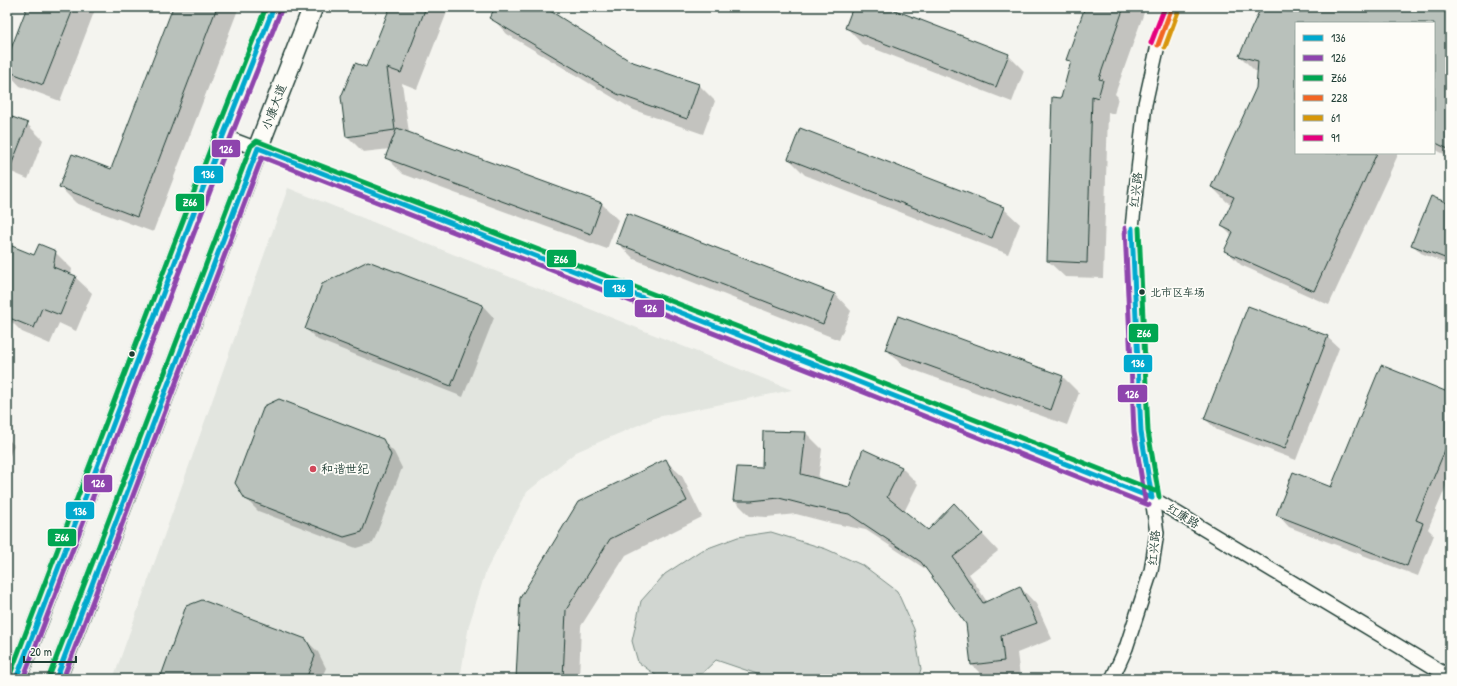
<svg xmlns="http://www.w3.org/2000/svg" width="1457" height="686" font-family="'Patrick Hand','LXGW WenKai TC',sans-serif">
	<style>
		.built { fill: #e2e5df }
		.green { fill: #d1d6d1; stroke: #788a82 }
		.shadow { fill: #0003 }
		.building { fill: #b9c1bb; stroke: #1f3d34 }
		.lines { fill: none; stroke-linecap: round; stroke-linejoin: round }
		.street-casing { stroke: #1f3d34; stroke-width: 16 }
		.secondary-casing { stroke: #1f3d34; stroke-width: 22 }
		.street { stroke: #fdfcf7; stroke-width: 13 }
		.secondary { stroke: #fdfcf7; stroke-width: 19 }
		.bus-1-casing { stroke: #fdfcf7; stroke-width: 8 }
		.bus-2-casing { stroke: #fdfcf7; stroke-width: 8 }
		.bus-3-casing { stroke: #fdfcf7; stroke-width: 8 }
		.bus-4-casing { stroke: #fdfcf7; stroke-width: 8 }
		.bus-5-casing { stroke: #fdfcf7; stroke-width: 8 }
		.bus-6-casing { stroke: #fdfcf7; stroke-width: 8 }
		.bus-1 { stroke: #00a9ce; stroke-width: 5 }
		.bus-2 { stroke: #8e44ad; stroke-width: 5 }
		.bus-3 { stroke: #00a651; stroke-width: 5 }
		.bus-4 { stroke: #f26522; stroke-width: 5 }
		.bus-5 { stroke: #d79608; stroke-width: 5 }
		.bus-6 { stroke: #e5007d; stroke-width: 5 }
		.bus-dot { fill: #1f3d34; stroke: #fdfcf7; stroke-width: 1.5 }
		.poi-dot { fill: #d1495b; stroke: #fdfcf7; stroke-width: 1.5 }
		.labels { text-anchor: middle; stroke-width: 3.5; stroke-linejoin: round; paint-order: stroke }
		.bus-label { font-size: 11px; fill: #1f3d34; stroke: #fdfcf7; text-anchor: start }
		.street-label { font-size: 12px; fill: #1f3d34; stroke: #fdfcf7 }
		.poi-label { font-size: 12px; fill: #1f3d34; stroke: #fdfcf7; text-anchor: start }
		.line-badge { stroke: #fdfcf7; stroke-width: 1.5 }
		.badge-label { font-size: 11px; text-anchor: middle; font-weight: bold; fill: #fff }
	</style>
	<rect width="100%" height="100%" fill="#f4f4ef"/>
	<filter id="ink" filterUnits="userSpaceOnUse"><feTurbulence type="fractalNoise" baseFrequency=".025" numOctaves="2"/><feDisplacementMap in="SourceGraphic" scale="8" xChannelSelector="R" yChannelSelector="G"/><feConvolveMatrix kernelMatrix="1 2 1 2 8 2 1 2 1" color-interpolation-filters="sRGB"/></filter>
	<g filter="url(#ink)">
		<path class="built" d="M288,188L792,390L657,417L576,452L527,492L486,571L469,625L460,679H113Z"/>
		<path class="green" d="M771,532L826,549L864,566L897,591L914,629L921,669L918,679H772L716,660L696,679H661L638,662L632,641L641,601L665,574L700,551L738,537Z"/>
		<path class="shadow" d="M28,7H96L60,101L20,86L7,72V61Z
			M174,7H239L153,232L76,203L60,187L112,170Z
			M391,7H449L417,89L402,83L409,133L602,204L618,220L607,249L403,174L387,158L390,149L363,152L347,136L367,69Z
			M497,7H542L630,62L699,85L715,101L703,134L634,110L507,34L491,17Z
			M854,7H884L1008,55L1024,71L1012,102L862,44L846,27Z
			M1086,7H1146L1115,94L1118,97L1114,114L1108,112L1103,278L1065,277L1048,261L1061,99L1071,63L1068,59Z
			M1262,7H1450V157L1434,149V23H1296V153H1397V157L1329,305L1241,265L1226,250L1232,236L1222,226L1232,204L1227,202L1212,187L1257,88L1258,71H1255L1240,56Z
			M7,116L27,124L43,140L28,179L7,170Z
			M789,159L1003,208L1020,224L1008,254L805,175Z
			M1450,205V265L1421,253L1412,244Z
			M7,235L12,240L9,246L35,256L55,252L72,269L71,275L75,277L92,293L76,331L59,323L50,344L22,332L7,317Z
			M618,243L835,294L851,311L839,340L634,259Z
			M483,306L494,318L463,397L318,340L306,329Z
			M1327,337L1339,348L1296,460L1217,430L1205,419Z
			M887,350L1063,377L1079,393L1067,425L903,366Z
			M1450,395V477L1428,529L1434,535L1418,576L1289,527L1278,515L1332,488Z
			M806,433L822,449L818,480L850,489L863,451L902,468L918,484L904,512L928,532L970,521L998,551L969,574L987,602L1020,587L1036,604L1052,639L1017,653L1020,677L986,679L972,665L967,624L930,572L866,530L831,523L796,514L767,517L750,516L734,500L763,469Z
			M7,438L14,445L7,463Z
			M382,440L394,452L402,468L373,543L356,548L258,511L246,499Z
			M665,460L682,476L702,517L626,555L581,626L579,679H517L521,598Z
			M306,640L318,652L326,668L321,679H161Z"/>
		<path class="building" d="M27,7H74L43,85L7,71V59Z
			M173,7H217L137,217L59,187L72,154L111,169Z
			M390,7H426L401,73L387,68L395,130L346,137L341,97L355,63L366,67Z
			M496,7H544L630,61L699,84L687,119L617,94L489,18Z
			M853,7H887L1009,54L996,87L845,28Z
			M1085,7H1124L1099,79L1103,80L1098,98L1092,96L1087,263L1047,261L1052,97L1061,98L1071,61L1066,60Z
			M1261,7H1450V150L1434,142V23H1296V153H1377L1314,291L1224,251L1233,232L1221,226L1234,197L1211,187L1256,88L1258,61L1239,56Z
			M7,115L28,123L8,173H7Z
			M397,128L602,203L591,234L385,158Z
			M800,128L1004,207L992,238L788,159Z
			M1431,196L1450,204V260L1411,245Z
			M627,213L835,294L823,324L616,243Z
			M7,244L34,255L39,244L56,251L53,267L76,276L60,315L42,308L34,328L7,317Z
			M368,261L483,305L451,386L305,329L322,284Z
			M1248,306L1328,336L1285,449L1204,419Z
			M898,316L1063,376L1051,410L885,350Z
			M1381,365L1450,393V438L1416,520L1423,523L1407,566L1276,515L1293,472L1331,487Z
			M279,399L383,439L391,455L362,532L344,537L245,499L235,483L264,406Z
			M763,431L806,432L801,474L849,487L863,449L902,467L887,497L928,530L954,503L983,534L953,557L983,603L1020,586L1037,623L1001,636L1004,661L971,665L966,624L921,562L849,514L814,507L779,498L751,501H733L737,467L762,468Z
			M666,459L687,501L610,539L566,610L563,679H516L520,598L578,502Z
			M202,600L306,639L315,656L306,679H160L186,606Z"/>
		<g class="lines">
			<g class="street-casing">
				<path id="street" d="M223,136L638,295L1152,498L1450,677
					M1112,679L1126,648L1151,571L1157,533L1152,498L1141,432L1132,228L1145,104L1158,45L1172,7"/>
			</g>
			<g class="secondary-casing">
				<path id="secondary" d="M16,679L223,136L274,7
					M56,679L258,148L313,7"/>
			</g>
			<use href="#street" class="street"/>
			<use href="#secondary" class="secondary"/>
			<g class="bus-1-casing">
				<path id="bus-1" d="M1132,228L1141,432L1152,498
					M16,679L223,136L274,7
					M56,679L258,148L836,373L1152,498"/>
			</g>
			<g class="bus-2-casing">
				<path id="bus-2" d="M1125,228L1134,432L1145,499
					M23,679L230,139L281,10
					M63,679L262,157L833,380L1149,505"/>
			</g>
			<g class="bus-3-casing">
				<path id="bus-3" d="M1139,228L1148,431L1159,497
					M9,677L216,134L266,7
					M49,677L251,146L257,141L839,366L1155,491"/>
			</g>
			<g class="bus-4-casing">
				<path id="bus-4" d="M1158,45L1172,7"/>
			</g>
			<g class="bus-5-casing">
				<path id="bus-5" d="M1165,47L1179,9"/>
			</g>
			<g class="bus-6-casing">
				<path id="bus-6" d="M1151,43L1165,7"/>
			</g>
			<use href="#bus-1" class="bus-1"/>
			<use href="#bus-2" class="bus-2"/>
			<use href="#bus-3" class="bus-3"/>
			<use href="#bus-4" class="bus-4"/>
			<use href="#bus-5" class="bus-5"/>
			<use href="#bus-6" class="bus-6"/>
		</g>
	</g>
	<g class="bus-dot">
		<circle cx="1142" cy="292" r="3.5"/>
		<circle cx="132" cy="354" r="3.5"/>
	</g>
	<circle class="poi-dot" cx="313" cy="469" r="4"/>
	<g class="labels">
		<g class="bus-label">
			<text x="1150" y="296">北市区车场</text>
		</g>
		<g class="street-label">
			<text transform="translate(274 107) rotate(-69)" y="4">小康大道</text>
			<text transform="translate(1136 190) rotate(-84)" y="4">红兴路</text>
			<text transform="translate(1183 516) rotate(31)" y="4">红康路</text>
			<text transform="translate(1154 548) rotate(-85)" y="4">红兴路</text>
		</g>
		<g class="poi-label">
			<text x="321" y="473">和谐世纪</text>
		</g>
	</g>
	<g class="line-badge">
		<rect x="211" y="139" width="30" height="19" rx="4" fill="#8e44ad"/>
		<rect x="193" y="165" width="31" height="19" rx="4" fill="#00a9ce"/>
		<rect x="175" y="193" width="30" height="19" rx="4" fill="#00a651"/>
		<rect x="546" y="249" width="31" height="19" rx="4" fill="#00a651"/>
		<rect x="603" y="279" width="31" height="19" rx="4" fill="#00a9ce"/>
		<rect x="634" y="299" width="31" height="19" rx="4" fill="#8e44ad"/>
		<rect x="1128" y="323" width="31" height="20" rx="4" fill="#00a651"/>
		<rect x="1123" y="354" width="30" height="19" rx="4" fill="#00a9ce"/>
		<rect x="1117" y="384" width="31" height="19" rx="4" fill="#8e44ad"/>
		<rect x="83" y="474" width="30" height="19" rx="4" fill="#8e44ad"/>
		<rect x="65" y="501" width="30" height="19" rx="4" fill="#00a9ce"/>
		<rect x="47" y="528" width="30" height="19" rx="4" fill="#00a651"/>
	</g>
	<g class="badge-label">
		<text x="226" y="153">126</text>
		<text x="208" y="178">136</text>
		<text x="190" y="206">Z66</text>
		<text x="561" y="263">Z66</text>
		<text x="619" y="292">136</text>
		<text x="650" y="312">126</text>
		<text x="1144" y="337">Z66</text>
		<text x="1138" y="367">136</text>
		<text x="1132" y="398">126</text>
		<text x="98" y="487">126</text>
		<text x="80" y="515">136</text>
		<text x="62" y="541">Z66</text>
	</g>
	<rect width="1457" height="686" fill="none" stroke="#fdfcf7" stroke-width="24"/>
	<rect x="12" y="12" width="1433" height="662" fill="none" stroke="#1f3d34" stroke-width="1.5" filter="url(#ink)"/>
	<rect x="1295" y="22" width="140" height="132" fill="#fdfcf7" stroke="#a4b0a9"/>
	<rect x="1303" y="35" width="20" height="6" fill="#00a9ce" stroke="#a4b0a9"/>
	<text x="1331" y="42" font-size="12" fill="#1f3d34">136</text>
	<rect x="1303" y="55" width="20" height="6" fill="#8e44ad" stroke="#a4b0a9"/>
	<text x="1331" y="62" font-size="12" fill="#1f3d34">126</text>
	<rect x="1303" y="75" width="20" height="6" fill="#00a651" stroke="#a4b0a9"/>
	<text x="1331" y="82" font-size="12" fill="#1f3d34">Z66</text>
	<rect x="1303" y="95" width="20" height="6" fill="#f26522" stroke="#a4b0a9"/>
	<text x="1331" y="102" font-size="12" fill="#1f3d34">228</text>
	<rect x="1303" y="115" width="20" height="6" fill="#d79608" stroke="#a4b0a9"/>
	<text x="1331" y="122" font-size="12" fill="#1f3d34">61</text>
	<rect x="1303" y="135" width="20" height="6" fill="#e5007d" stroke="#a4b0a9"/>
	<text x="1331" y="142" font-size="12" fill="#1f3d34">91</text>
	<path d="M24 656v6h52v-6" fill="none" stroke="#1f3d34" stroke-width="2"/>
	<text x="30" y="656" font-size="12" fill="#1f3d34" stroke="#fdfcf7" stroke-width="3" paint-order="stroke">20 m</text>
</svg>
